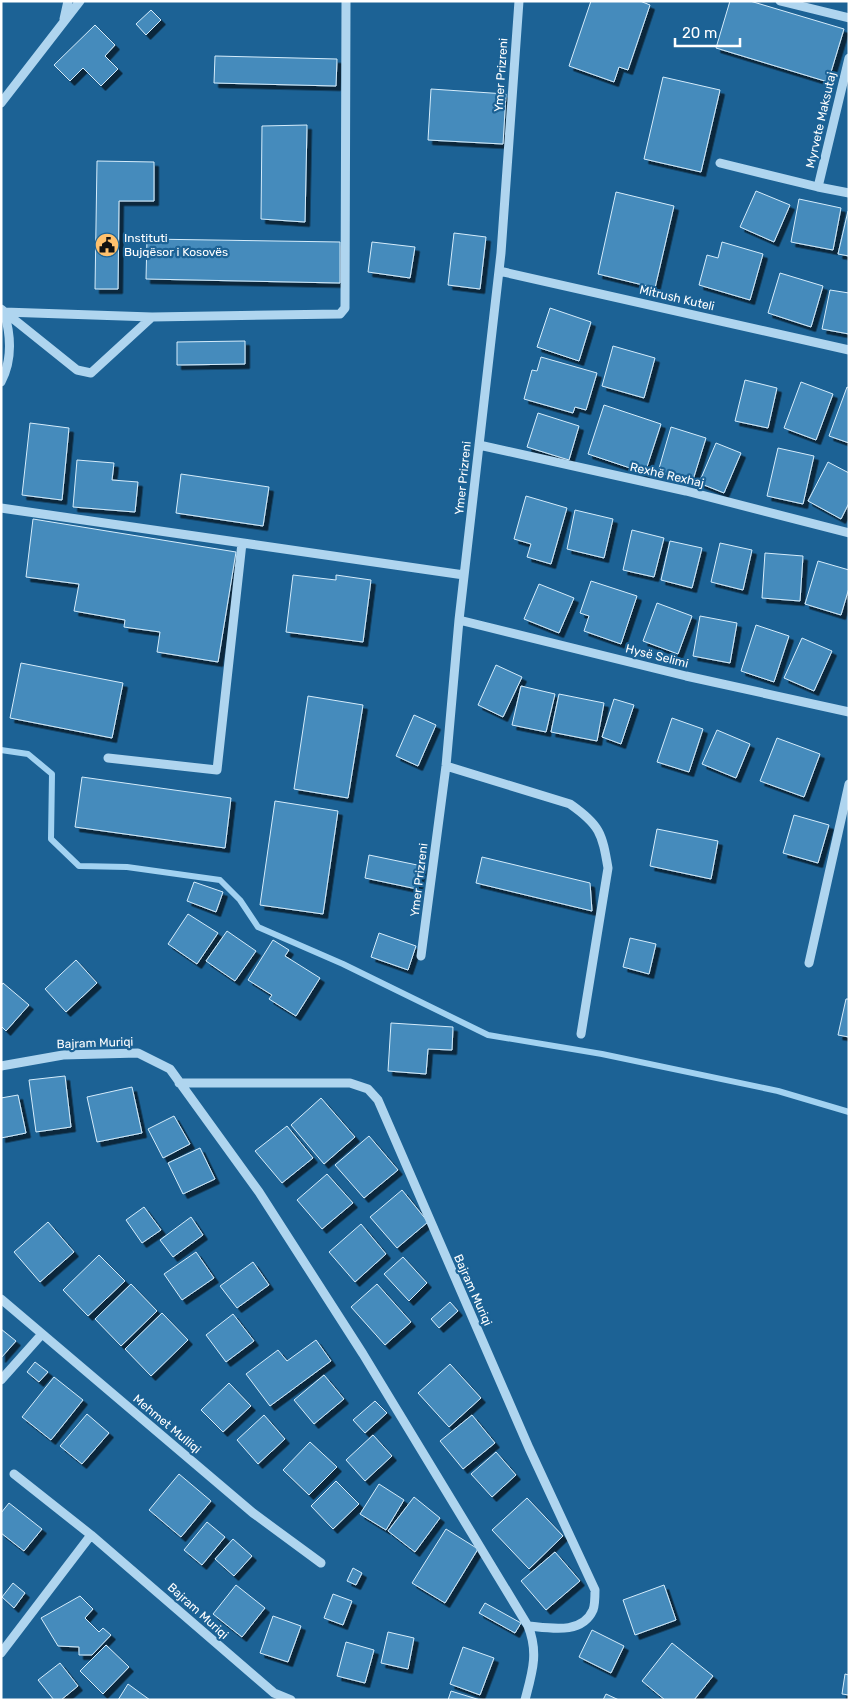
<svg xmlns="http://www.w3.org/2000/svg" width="850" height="1701" font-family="Rubik,sans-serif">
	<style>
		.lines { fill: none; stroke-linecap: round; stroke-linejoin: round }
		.stream { stroke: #a2d2f1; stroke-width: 6 }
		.building { fill: #448bbc; stroke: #d5ecfb; filter: url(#shadow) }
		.minor { stroke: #afd5ef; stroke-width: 9 }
		.labels { text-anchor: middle; stroke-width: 4.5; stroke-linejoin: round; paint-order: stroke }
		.street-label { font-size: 12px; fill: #fff; stroke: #1c6295 }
		.poi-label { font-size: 12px; fill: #fff; stroke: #1c6295; text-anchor: start }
	</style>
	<defs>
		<filter id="shadow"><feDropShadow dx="4.5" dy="4.5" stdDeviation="0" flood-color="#0009"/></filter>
	</defs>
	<rect width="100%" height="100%" fill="#1c6295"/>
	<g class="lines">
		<path class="stream" d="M1,750L28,754L52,774L51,839L79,866L127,867L220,880L240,900L258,927L343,964L488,1035L602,1054L778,1091L849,1112"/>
	</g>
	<path class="building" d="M591,1H640L650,5L628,70L619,67L614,82L569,66Z
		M730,1H750L844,29L828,82L716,48Z
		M151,10L161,20L146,35L136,24Z
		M95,25L115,45L105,56L118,69L101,86L83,68L70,81L54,65Z
		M215,56L337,59L336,86L214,83Z
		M663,77L720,90L701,172L644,159Z
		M431,89L506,94L503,144L428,140Z
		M307,125L305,222L261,219L262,126Z
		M97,161L154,162V201H119L118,289H95Z
		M756,191L790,205L774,242L740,227Z
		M616,192L674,206L655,288L598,274Z
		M799,199L841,208L833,250L791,242Z
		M848,211H849V256L838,254Z
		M454,233L486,237L480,289L448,285Z
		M147,239L340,242V283L146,279Z
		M372,242L415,247L410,278L368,272Z
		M722,242L763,254L750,300L699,285L707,255L718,258Z
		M780,273L823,286L811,327L768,313Z
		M830,290L849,293V334L822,329Z
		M550,308L591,322L579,361L537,347Z
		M245,341V364L177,365V342Z
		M613,346L655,358L644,398L602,386Z
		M541,357L597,373L586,410L575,407L573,413L524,399L532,370L537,371Z
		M745,380L777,388L768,428L735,421Z
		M801,382L833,394L816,440L784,428Z
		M847,387L849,388V443L829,436Z
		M604,405L661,424L645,473L588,454Z
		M538,413L579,426L569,460L527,447Z
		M30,423L69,428L62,500L22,495Z
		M671,427L706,438L692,483L658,472Z
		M716,443L741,453L724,493L699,483Z
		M778,448L814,456L803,504L767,496Z
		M77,460L114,463L112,480L138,482L135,512L73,507Z
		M828,462L849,473V503L841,519L808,501Z
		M181,474L269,487L263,526L176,513Z
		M526,496L567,508L551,564L527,557L531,544L514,539Z
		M575,510L613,519L604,558L567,549Z
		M33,519L236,552L218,662L157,652L160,632L124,627L125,620L74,611L79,584L26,577Z
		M632,530L664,538L654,577L623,570Z
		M670,541L702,548L692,588L661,580Z
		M720,543L752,550L743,590L711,582Z
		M765,553L803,556L800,601L762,598Z
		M818,561L849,570V588L841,615L805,604Z
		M293,575L336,580V575L371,580L363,642L286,632Z
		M591,581L637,596L621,644L584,631L589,616L580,613Z
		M539,584L574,598L559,633L524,619Z
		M657,603L692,616L678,654L643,641Z
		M700,616L737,623L730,663L693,656Z
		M756,625L789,636L774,682L741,671Z
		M802,638L832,651L814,691L784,678Z
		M21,663L123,683L112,738L10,718Z
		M496,665L522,677L503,717L478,705Z
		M521,686L555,694L546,732L512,725Z
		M559,694L604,703L597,741L551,732Z
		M308,696L363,705L348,798L294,789Z
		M614,699L634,705L621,744L602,737Z
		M414,715L436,725L418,766L396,756Z
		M672,718L703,729L689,772L657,762Z
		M717,730L750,744L736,778L702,764Z
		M777,738L820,754L804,797L760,781Z
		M82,777L231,798L225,848L75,827Z
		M275,801L338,811L323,914L260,905Z
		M794,815L829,825L818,863L783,853Z
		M657,829L718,841L711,879L650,866Z
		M369,855L422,866L417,889L365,878Z
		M482,857L590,883L592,911L476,883Z
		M194,882L223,892L216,912L187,901Z
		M188,914L218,933L197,964L168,944Z
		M227,931L256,951L235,981L206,961Z
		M379,933L416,946L408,970L371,957Z
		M630,938L656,944L649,974L623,967Z
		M273,940L289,950L285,956L320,978L296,1016L269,999L272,995L248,980Z
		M76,960L97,983L66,1012L45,989Z
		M3,983L29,1005L6,1031L1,1026V986Z
		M846,999H849V1037L838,1035Z
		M391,1023L453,1027L452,1050L428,1049L426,1074L388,1071Z
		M65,1076L71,1127L36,1132L29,1080Z
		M132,1087L142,1133L97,1142L87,1097Z
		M18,1095L26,1133L1,1138V1098Z
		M321,1098L355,1137L324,1164L291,1125Z
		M174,1116L190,1144L163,1158L148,1129Z
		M287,1126L313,1158L282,1183L255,1151Z
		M369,1136L398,1170L364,1198L335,1165Z
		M200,1148L215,1179L183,1194L168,1163Z
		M327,1174L353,1203L322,1229L297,1200Z
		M402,1190L428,1222L397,1248L370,1217Z
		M144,1207L161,1230L142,1243L126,1220Z
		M191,1217L203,1235L173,1257L160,1240Z
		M48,1222L74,1252L40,1282L14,1252Z
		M361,1224L386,1254L355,1282L329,1252Z
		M196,1252L214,1278L182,1300L164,1274Z
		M99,1255L125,1281L88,1316L63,1290Z
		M403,1257L427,1283L409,1301L384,1274Z
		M253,1262L269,1285L237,1308L220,1286Z
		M131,1284L157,1311L121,1346L95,1319Z
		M377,1284L411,1322L385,1345L351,1307Z
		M450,1302L458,1311L439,1328L431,1319Z
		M162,1313L188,1340L151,1376L125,1349Z
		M233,1314L254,1341L226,1362L206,1335Z
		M1,1329L16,1341L1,1358Z
		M316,1340L331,1361L270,1406L246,1374L278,1350L287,1361Z
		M35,1362L48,1372L39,1382L27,1372Z
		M450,1364L481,1398L449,1427L418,1393Z
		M324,1375L344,1399L314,1424L294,1400Z
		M54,1377L83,1400L51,1440L22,1417Z
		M229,1383L251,1406L223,1432L201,1410Z
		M375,1401L387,1413L365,1433L353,1420Z
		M87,1414L109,1433L82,1464L60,1446Z
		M264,1415L285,1439L258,1464L237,1440Z
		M472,1415L495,1443L463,1469L440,1441Z
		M373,1435L392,1456L365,1481L346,1460Z
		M310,1442L337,1467L309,1495L283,1470Z
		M496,1452L516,1475L492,1497L471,1474Z
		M179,1474L211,1501L181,1537L149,1510Z
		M336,1481L359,1504L333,1529L311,1506Z
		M379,1484L404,1500L386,1530L360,1514Z
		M414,1497L440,1518L415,1552L388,1531Z
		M527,1498L563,1536L529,1569L492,1530Z
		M9,1503L42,1529L24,1551L1,1533V1513Z
		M207,1522L225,1537L202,1565L184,1550Z
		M446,1529L478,1549L445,1603L412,1583Z
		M233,1539L252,1556L234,1576L215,1559Z
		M555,1552L580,1581L546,1610L521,1581Z
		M353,1568L362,1573L356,1585L347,1581Z
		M13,1583L25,1593L14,1608L2,1597Z
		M236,1585L265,1608L242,1637L213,1614Z
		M664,1585L676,1620L635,1635L623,1600Z
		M333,1594L352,1601L343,1625L324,1618Z
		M80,1596L93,1609L85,1618L99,1632L103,1628L111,1635L92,1655H79V1647L58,1646L41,1618Z
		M485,1603L521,1623L515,1633L479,1613Z
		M273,1616L301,1626L288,1662L260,1653Z
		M592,1630L624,1646L611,1673L579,1657Z
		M388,1632L414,1638L408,1669L381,1663Z
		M346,1642L374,1650L365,1683L337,1676Z
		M672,1643L713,1676L694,1700H665L642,1681Z
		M106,1645L129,1667L103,1694L80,1671Z
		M463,1647L494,1658L480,1695L450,1684Z
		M60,1663L78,1686L61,1700H54L38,1680Z
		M845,1674L849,1675V1695L842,1694Z
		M128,1684L150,1700H118Z
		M451,1691L480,1700H448Z
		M606,1694L619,1700H603Z"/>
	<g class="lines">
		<path class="minor" d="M780,1L849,18
			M64,19L68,1
			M849,58L818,187L849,193
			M1,103L80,1
			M720,163L818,187
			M499,271L849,350
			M1,309L77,370L91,373L152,317L340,314L345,308L346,1
			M4,312L152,317
			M1,382C13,359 11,335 4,312
			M479,445L686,491L849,533
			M1,508L464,575
			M459,620L686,676L849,712
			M108,758L217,770L242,543
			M446,766L570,804C600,825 602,833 608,868L581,1034
			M421,956L446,766L459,620L501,253L519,1
			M809,963L849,784
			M1,1066L63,1055L138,1053L170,1069L259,1192L363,1354L528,1626C539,1653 532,1673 525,1700
			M179,1083H350L368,1089L378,1100L529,1448L595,1590C595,1596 595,1605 593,1610C582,1635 550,1628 528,1626
			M1,1299L253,1513L321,1563
			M1,1380L42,1334
			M91,1535L274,1693L291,1700
			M1,1653L91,1535L14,1474"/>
	</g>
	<defs>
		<g id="civic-disc" transform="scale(1.25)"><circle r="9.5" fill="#ffc16d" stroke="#1c6295"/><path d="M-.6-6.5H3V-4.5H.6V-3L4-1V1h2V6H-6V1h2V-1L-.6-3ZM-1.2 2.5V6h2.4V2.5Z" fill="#111"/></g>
	</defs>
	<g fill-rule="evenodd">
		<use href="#civic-disc" x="107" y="245"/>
	</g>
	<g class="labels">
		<g class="street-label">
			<text transform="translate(501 75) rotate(-86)" y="4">Ymer Prizreni</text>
			<text transform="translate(821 120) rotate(-77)" y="4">Myrvete Maksutaj</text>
			<text transform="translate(677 298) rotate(13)" y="4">Mitrush Kuteli</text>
			<text transform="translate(667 475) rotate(13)" y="4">Rexhë Rexhaj</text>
			<text transform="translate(463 478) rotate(-84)" y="4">Ymer Prizreni</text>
			<text transform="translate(657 656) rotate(14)" y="4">Hysë Selimi</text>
			<text transform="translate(419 880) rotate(-83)" y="4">Ymer Prizreni</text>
			<text transform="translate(95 1043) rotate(-2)" y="4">Bajram Muriqi</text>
			<text transform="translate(473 1290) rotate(66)" y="4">Bajram Muriqi</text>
			<text transform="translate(167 1424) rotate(40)" y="4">Mehmet Mulliqi</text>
			<text transform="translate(198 1611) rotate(42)" y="4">Bajram Muriqi</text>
		</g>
		<g class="poi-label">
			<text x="124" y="242">Instituti<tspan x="124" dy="14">Bujqësor i Kosovës</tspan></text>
		</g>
	</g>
	<rect width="850" height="1701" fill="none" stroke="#ffffff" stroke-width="5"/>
	<path d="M675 38v8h65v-8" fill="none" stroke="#ffffff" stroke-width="2.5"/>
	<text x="682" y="38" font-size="15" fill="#ffffff" stroke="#1c6295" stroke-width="4" paint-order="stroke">20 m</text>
</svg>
